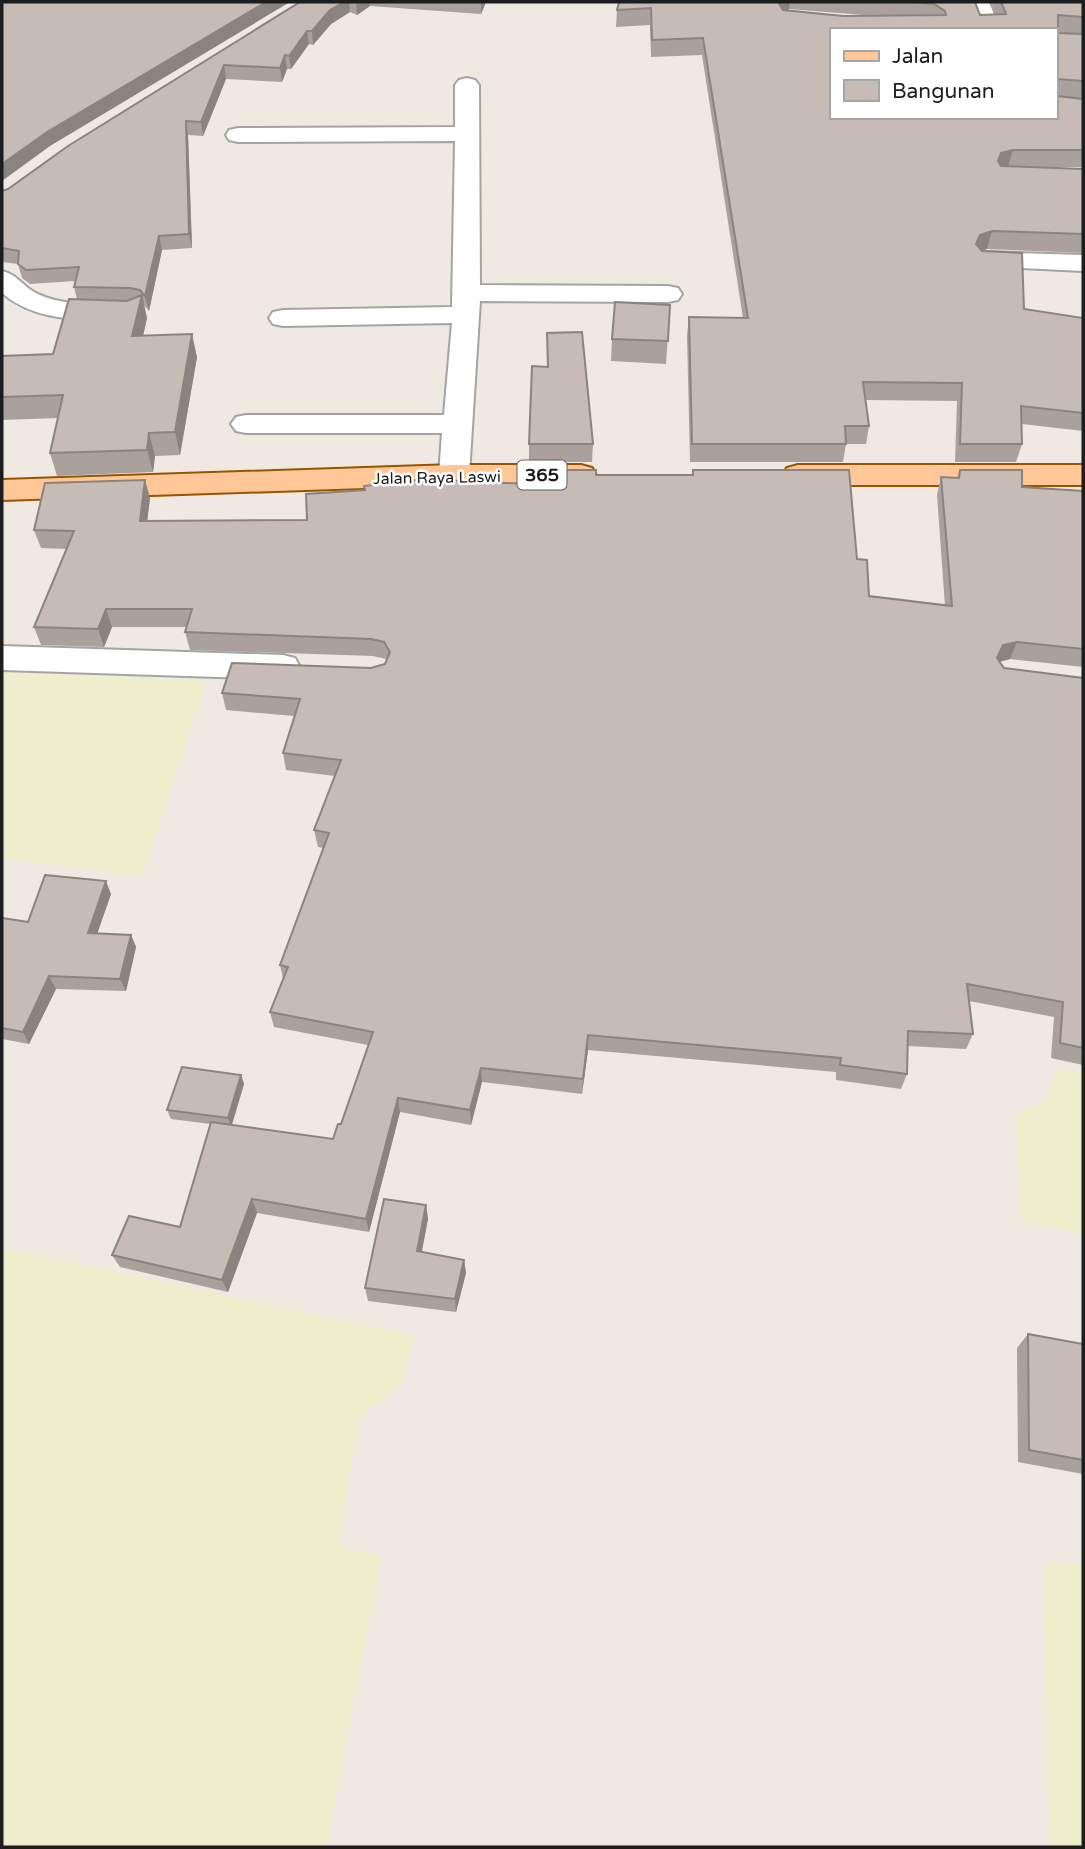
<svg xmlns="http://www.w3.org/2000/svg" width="1085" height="1849" font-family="'Varela Round',sans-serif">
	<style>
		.farmland { fill: #efeecc }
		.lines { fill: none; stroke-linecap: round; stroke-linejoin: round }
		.minor-casing { stroke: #a4a4a4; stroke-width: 4 }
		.major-casing { stroke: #965500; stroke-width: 4 }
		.minor { fill: #fff; fill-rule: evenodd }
		.major { fill: #ffc797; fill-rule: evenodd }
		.wall { fill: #aba19c; fill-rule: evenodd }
		.shaded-wall { fill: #8b837f }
		.building { fill: #c7bbb5; stroke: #8b837f; stroke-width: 2; fill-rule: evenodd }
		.labels { text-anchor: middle; stroke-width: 5; stroke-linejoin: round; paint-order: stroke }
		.far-street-label { font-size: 16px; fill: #1d1d1d; stroke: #fff }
		.shield { fill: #fff; stroke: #616161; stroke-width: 2 }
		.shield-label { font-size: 18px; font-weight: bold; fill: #1d1d1d }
	</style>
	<rect width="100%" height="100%" fill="#efe9e2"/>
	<path class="farmland" d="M2,671L206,681L142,876L2,859Z
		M1057,1069L1083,1073V1235L1021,1220L1016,1114L1046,1101Z
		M2,1248L415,1336L400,1386L359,1417L338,1546L382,1556L326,1847H2Z
		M1043,1564H1083V1847H1050Z"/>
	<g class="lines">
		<g class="minor-casing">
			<path id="minor" d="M967,2H989L1000,30H978Z
				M467,78L475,80L479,85L480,285L668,286L678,288L682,294L678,300L668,302L480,301L469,475L465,482L454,485L443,482L439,475L442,433H246L236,431L231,424L236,417L246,415H444L452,323L283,326L273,324L269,318L273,312L283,310L452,307L455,141L238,142L229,140L226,135L229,130L238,128L455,127V85L459,80Z
				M987,252L1083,255V271L978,266L974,260L978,254Z
				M2,271C16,274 22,285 34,292C59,306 89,303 117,305L127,307L131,313L127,319L117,321C76,319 35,321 2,293Z
				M2,646L283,655L295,658L300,667L295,676L283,679L2,670Z"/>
		</g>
		<g class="major-casing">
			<path id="major" d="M454,465H581L592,468L596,475L592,482L581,485H454L2,500V480Z
				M798,465H1083V485H798L787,482L783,475L787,468Z"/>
		</g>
		<use href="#minor" class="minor"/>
		<use href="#major" class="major"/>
	</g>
	<path class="wall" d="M300,2H486L481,14L370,6L357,15L350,12L331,24L313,45L309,44L291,69H287L282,82L226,79L203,136L188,135L192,248L162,250L149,311L144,305L147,318L143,336L197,357L180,455L155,456L153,472L57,476L50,453L58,418L2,420V356L53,354L77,299L74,287L75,281L30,284L22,278L18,264L2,262V191L8,189Z
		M619,2H975L980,15H996L991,2H1083V253L987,249L982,251L1024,309L1083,318V431L1022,424V444L1016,462H955L957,401L866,400L869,426L866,444H846L843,462H690L687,335L689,317L743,318L702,55L651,57L650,25L616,27L617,10ZM789,9L863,15L843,16L788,10ZM831,30L1055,117H831ZM1048,167H1083V169Z
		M670,305L666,364L611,361L612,339Z
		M547,333L593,444L592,462H529V444L547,367Z
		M693,470L857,559L869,596L945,606L937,495L941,477L957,478L960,470L1022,487L1083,491V667L1010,659L1000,662L1004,668L1083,678V1065L1051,1058L1054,1017L969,1001L973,1034L966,1049L907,1046V1074L901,1089L836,1080V1072L588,1050L582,1094L482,1082L471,1125L400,1112L369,1232L257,1213L228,1292L120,1267L112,1255L180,1227L211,1124L171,1119L167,1110L241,1075L244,1084L232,1125L333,1139L341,1124L368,1045L274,1027L270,1012L283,978L280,965L323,848L318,847L314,830L335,776L286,770L283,753L294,716L226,710L222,693L371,668L385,664L387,661L386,659L373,656L190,650L185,632L187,627H112L104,647L41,645L34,627L67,549L41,548L34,530L150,498L147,521L307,520L527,484L596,475H692Z
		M111,894L97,933L131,935L136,947L126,991L56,989L29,1044L2,1039V918L28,922Z
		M426,1205L428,1219L422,1252L464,1260L466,1273L456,1312L368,1301L365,1288Z
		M1028,1334L1083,1344V1474L1018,1462L1017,1348Z"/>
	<path class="shaded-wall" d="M266,2H290L50,146L2,181V164L47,132Z
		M344,2H349L350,12L331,24L313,45L312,31L330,10Z
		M356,2H369L370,6L357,15Z
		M481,2H486L481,14Z
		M777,2H790L789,9L775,18Z
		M307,31L309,44L291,69L289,56Z
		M285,55L287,69L282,82L280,68Z
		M224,65L226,79L203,136L201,122Z
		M186,121L188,135L192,248L189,234Z
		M1013,150L1008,167L997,171L998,161L1001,153Z
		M992,231L987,249L976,253V244L980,235Z
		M159,236L162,250L149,311L145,296Z
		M142,295L147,318L138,358L132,336Z
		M192,334L197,357L180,455L175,432Z
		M149,433L155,456L153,472L147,450Z
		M145,480L150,498L145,539L140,521Z
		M106,609L112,627L104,647L98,629Z
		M1017,642L1010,659L997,662V658L1003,645Z
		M106,881L111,894L93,946L88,933Z
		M131,935L136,947L126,991L120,979Z
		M49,976L56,989L29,1044L23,1032Z
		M588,1035V1050L582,1094L583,1079Z
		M481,1068L482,1082L471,1125L470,1110Z
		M241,1075L244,1084L231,1127L228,1118Z
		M398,1098L400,1112L369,1232L366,1219Z
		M252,1199L257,1213L228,1292L222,1280Z
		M426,1205L428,1219L419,1264L417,1251Z
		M464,1260L466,1273L456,1312L455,1299Z"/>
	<path class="building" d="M2,2H266L47,132L2,164Z
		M300,2H344L330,10L312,31H307L289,56L285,55L280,68L224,65L201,122L186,121L189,234L159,236L145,296L140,290L130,288L74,287L79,267L26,270L18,264L19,251L2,248V191L8,189L68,146Z
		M619,2H778L783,10L843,16L946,15L945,11L934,4L909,2H975L980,15L1006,14L1001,2H1083V17L1058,15V33L1083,34V81L1058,79V96L1083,99V150H1013L1001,153L998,161L1001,166L1083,169V234L992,231L980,235L976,244L982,251L1022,253L1024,309L1083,318V413L1021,406L1022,444H960L962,383L863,382L869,426H845L846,444H692L689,317L748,318L703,38L652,40L651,8L617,10ZM831,30H1055V117H831Z
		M142,295L132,336L192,334L175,432L149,433L147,450L50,453L63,395L2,397V356L53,354L69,299L127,301Z
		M615,302L670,305L668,341L612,339Z
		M582,332L593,444H529L532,366L548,367L547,333Z
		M527,470H596V475H693V470H849L857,559L867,560L869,596L952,606L941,477L959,478L960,470H1022V487L1083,491V649L1017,642L1003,645L997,658L1004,668L1083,678V1048L1060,1043L1063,1002L967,984L973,1034L908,1031L907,1074L840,1065L841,1058L588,1035L583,1079L481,1068L470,1110L398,1098L366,1219L252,1199L222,1280L112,1255L129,1216L180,1227L211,1122L333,1139L338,1124H341L373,1032L270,1012L288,967L280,965L329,833L314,830L341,760L283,753L300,699L222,693L232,663L371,668L385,664L390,652L384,642L371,639L185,632L192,609H106L98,629L34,627L74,531L34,530L45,483L145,480L140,521L307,520L306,494L365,490L364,486L425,479L527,484Z
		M45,875L106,881L88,933L131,935L120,979L49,976L23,1032L2,1028V918L28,922Z
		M182,1067L241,1075L228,1118L167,1110Z
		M384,1199L426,1205L417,1251L464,1260L455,1299L365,1288Z
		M1028,1334L1083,1344V1460L1029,1450Z"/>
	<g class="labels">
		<g class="far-street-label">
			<text transform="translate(437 477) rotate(-1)" y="6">Jalan Raya Laswi</text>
		</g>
		<rect class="shield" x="517.5" y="460.5" width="49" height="29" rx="5"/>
		<g class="shield-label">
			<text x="542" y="481">365</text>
		</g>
	</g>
	<rect width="1085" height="1849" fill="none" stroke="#1d1d1d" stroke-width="7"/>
	<rect x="830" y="28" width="228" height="91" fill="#ffffff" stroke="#a5a5a5" stroke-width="2"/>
	<rect x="844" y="51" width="35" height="10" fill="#ffc797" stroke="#a5a5a5" stroke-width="2"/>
	<text x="892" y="63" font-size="21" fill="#1d1d1d">Jalan</text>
	<rect x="844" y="80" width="35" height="21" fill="#c7bbb5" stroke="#a5a5a5" stroke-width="2"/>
	<text x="892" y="98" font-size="21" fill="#1d1d1d">Bangunan</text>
</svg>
